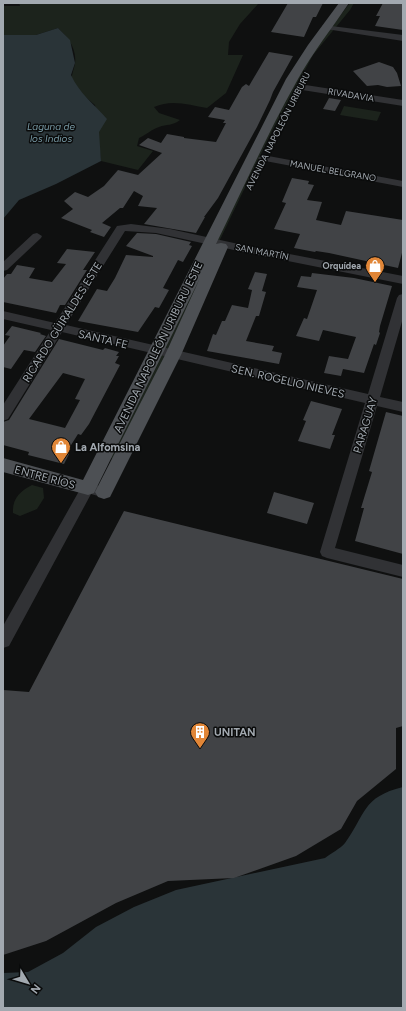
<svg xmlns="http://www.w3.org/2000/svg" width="406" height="1011" font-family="Figtree,sans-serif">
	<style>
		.green { fill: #1c231c }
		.water { fill: #2a3438 }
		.building { fill: #414346; fill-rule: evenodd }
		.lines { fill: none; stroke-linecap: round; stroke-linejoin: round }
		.minor { fill: #313235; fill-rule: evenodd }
		.major { fill: #4d5054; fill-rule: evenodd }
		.labels { text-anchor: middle; stroke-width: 3; stroke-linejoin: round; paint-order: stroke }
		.far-street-label { font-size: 9px; fill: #a2a9b0; stroke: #0a0b0b }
		.far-poi-label { font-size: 9px; font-weight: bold; fill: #a2a9b0; stroke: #0a0b0b; text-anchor: end }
		.far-water-label { font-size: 10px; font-style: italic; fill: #7b9da9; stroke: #0a0b0b }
		.street-label { font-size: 11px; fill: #a2a9b0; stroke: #0a0b0b }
		.poi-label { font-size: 11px; font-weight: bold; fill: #a2a9b0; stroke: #0a0b0b; text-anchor: start }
	</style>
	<rect width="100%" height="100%" fill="#0f1010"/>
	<path class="green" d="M19,3H259L240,24L229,42L228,55H243L226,93L207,108C189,105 172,99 154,107L159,113L180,120C172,126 167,124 159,127C152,129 146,135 139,138L137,146L153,151L138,170L101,161L95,105L71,85C71,77 73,72 75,64C77,48 68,38 58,28L36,35H3V6H20Z
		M350,3H354L350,10L313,55L272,131L115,459L109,458L269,131L309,55Z
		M344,106L381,112L377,121L340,115Z
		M32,485L43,488L44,498L37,509L20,516L13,513C12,499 20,491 32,485Z"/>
	<path class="water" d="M58,28L70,40L75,63L71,75C79,93 94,104 107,119L99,132L101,161L56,184L19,200L3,219V35H36Z
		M403,787V1008H3V973L28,972L63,953L96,927L134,907L176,890L325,858C331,853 340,849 345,843C366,814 362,797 403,787Z"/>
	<path class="building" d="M288,3H323L316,17H313L304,37L271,32Z
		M383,3H403V30L375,26L380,16H376Z
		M269,52L293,56L273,92L270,100L257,127L218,198L204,217H205L196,233L144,224L157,208L138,206L143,196L134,191L123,208H120L102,223L111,227L104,237L90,232L92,230L61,218L73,209L64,201L75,192L88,197L104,186L118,170L138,175L162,153L139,145L148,138L161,143L167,134L184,137V138L216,142L226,123H223L225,120L208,117L215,107L229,110L242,87L246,84L249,86Z
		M379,62L393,67L397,73L401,86L387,87L378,85L367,86L353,71Z
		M329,98L341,100L335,111L323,109Z
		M292,178L309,181L308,184L314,185L307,200L322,202L316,220L341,225L346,211L403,220V249L398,268L329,253L316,251L315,252L294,248L300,234L274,229L286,203L282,202Z
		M137,233L156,234L191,242L189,245L192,246L183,262L178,260L163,288L169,290L159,308L155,307L138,332L78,321L97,289L107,291L115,278L126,255L153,257V256L126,246Z
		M67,249L95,252L83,270H87L65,305H60L56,313L3,302V279L7,274H11L17,265L35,268L29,278L52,282L66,264L57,263Z
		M255,272L267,274L262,291L266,292L259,316H256L246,341L274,346L272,351L282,353L279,364L207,351L213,334L216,335L222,321H225L232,305L248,308L252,290L248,289Z
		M312,273L354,278L392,286L380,326L379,332L380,333L376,345L374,344L364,373L343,369L341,376L324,373L329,356L348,359L356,337L323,330L319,341L296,336L304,318L307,319L317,290L297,287L301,276L311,277Z
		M12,326L41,333L40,334L46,336L35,352L24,350L11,369L3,367V346L10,336L5,335Z
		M59,339L103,350L105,348L119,352L116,356H119L115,363L120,365L89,424L81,435L78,434L66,453L69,454L64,464L28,455L29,452L3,445V422L9,420ZM63,373L85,379L75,399L80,400L65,428L29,419Z
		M311,401L342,409L332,435H335L330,449L298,441L306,421L303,420Z
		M386,412L403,416V554L355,541L364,508H361L372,472L369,471Z
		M274,492L314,503L307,524L267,513Z
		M124,511L403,579V726L396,728V769L357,801L341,829L296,856L234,878L168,881L116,903L46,941L3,955V690L29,692Z"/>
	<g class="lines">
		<path class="minor" d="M323,25L403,35V41L326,29H323L322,27Z
			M299,84L403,100V106L296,89L295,87Z
			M263,155L403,181V187L260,160L258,158Z
			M131,224L170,229L243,245L403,276V284L243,252L156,233L125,231L66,325L368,394L397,298L399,295L403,294V318L380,397L403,402V412L377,406L335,548L403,565V577L327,558L322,556L320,552L365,403L62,332L8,419L3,421V405L51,330L3,319V311L55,323L117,226Z
			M37,233L42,236L41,238L7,270L3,271V262L33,234Z
			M88,483L103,487L105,491L103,495L98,496L91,494L9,646L3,648V626L83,484Z"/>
		<path class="major" d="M339,3H349C332,28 313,52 298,79C268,132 243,189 216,244L221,243L226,244L228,247L181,355L110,497L104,499L98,497L95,492L165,355L200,278L94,493L88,495L3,472V458L83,480L286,79L308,45Z"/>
	</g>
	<defs>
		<g id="shop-pin" transform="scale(1)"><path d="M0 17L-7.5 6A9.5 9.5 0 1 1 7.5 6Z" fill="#e18637" stroke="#0a0b0b"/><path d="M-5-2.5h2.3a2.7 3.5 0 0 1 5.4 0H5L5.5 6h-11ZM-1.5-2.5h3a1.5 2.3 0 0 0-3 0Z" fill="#fff"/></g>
		<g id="building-pin" transform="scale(1)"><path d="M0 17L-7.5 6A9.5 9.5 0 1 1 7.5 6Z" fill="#e18637" stroke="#0a0b0b"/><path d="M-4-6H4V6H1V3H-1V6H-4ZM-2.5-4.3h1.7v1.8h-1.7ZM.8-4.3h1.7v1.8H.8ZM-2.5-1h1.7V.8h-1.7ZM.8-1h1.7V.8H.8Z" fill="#fff"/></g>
	</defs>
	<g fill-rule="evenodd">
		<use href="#shop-pin" x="375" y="266"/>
		<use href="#shop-pin" x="61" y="447"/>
		<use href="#building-pin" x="200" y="732"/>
	</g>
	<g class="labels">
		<g class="far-street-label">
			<text transform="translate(351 95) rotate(9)" y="3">RIVADAVIA</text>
			<text transform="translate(278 131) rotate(-63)" y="3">AVENIDA NAPOLEÓN URIBURU</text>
			<text transform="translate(333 171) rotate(10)" y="3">MANUEL BELGRANO</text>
			<text transform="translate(262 252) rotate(11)" y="3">SAN MARTÍN</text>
		</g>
		<g class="far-poi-label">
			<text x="361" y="269">Orquídea</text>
		</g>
		<g class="far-water-label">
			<text x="51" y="130">Laguna de<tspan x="51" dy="12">los Indios</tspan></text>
		</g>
		<g class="street-label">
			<text transform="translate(62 322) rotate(-58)" y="4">RICARDO GÜIRALDES ESTE</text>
			<text transform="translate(103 339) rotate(13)" y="4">SANTA FE</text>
			<text transform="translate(158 347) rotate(-64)" y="4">AVENIDA NAPOLEÓN URIBURU ESTE</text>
			<text transform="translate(288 381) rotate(13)" y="4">SEN. ROGELIO NIEVES</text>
			<text transform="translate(365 425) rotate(-73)" y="4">PARAGUAY</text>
			<text transform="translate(45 477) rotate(15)" y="4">ENTRE RÍOS</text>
		</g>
		<g class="poi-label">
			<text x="75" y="451">La Alfomsina</text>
			<text x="214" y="736">UNITAN</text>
		</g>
	</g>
	<rect width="406" height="1011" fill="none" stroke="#a2a9b0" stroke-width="8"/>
	<g transform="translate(28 983) rotate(128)" stroke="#0a0b0b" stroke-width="3" paint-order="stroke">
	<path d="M0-3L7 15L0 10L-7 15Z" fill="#a2a9b0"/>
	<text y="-6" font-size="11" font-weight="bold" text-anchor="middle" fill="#a2a9b0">N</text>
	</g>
</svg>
